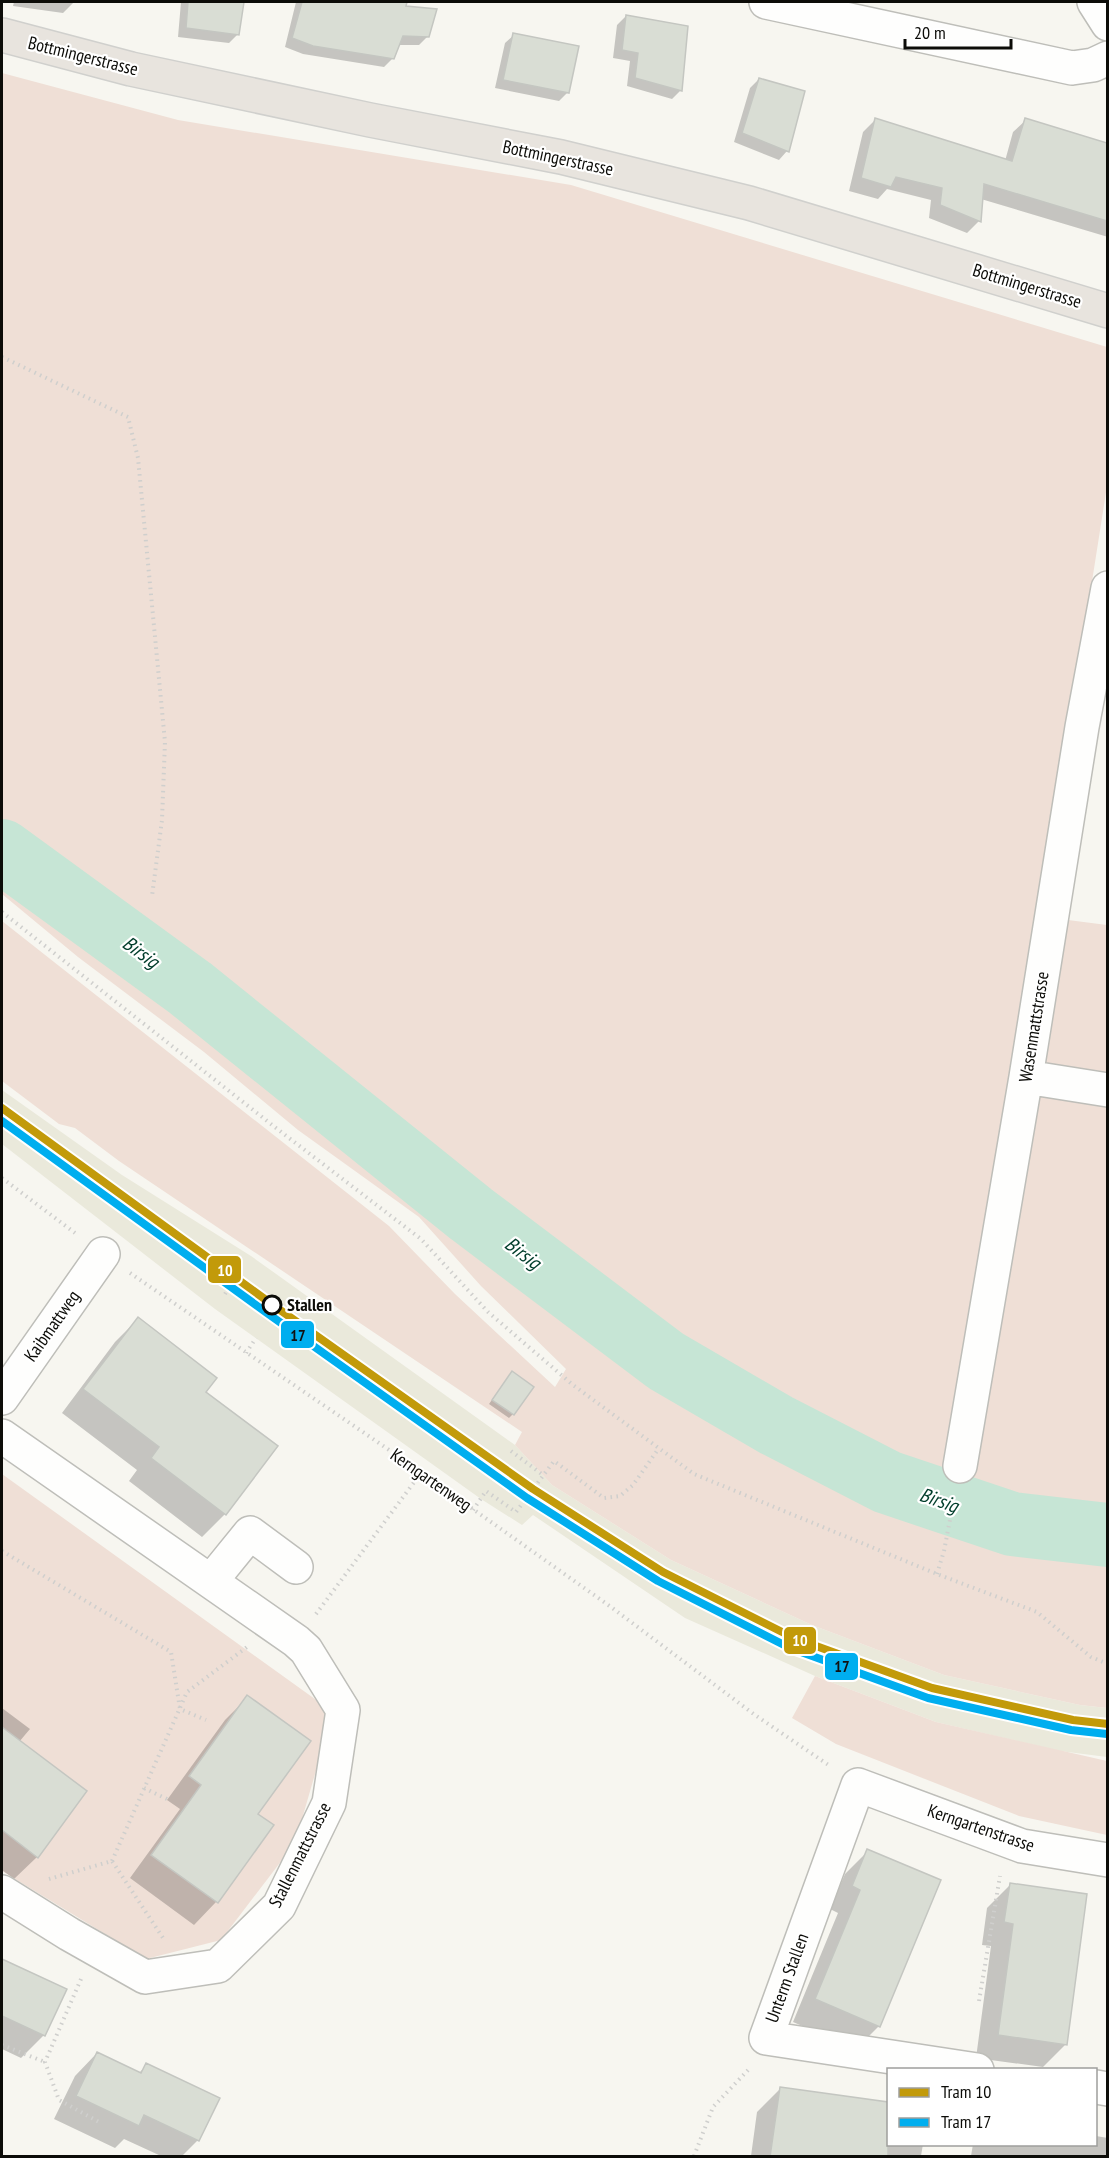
<svg xmlns="http://www.w3.org/2000/svg" width="1109" height="2158" font-family="'PT Sans Narrow',sans-serif">
	<style>
		.built { fill: #eae9db }
		.green { fill: #efdfd6 }
		.shadow { fill: #0003 }
		.lines { fill: none; stroke-linecap: round; stroke-linejoin: round }
		.river { stroke: #c6e5d5; stroke-width: 64 }
		.building { fill: #d9ddd4; stroke: #c4c6c1; stroke-width: 1.5 }
		.minor-casing { stroke: #bebeb9; stroke-width: 36 }
		.major-casing { stroke: #d0d0cd; stroke-width: 36 }
		.path { stroke: #cfcfcd; stroke-width: 4; stroke-dasharray: 1.5 4.5; stroke-linecap: butt }
		.minor { stroke: #fefefd; stroke-width: 33 }
		.major { stroke: #e8e4de; stroke-width: 33 }
		.tram-1-casing { stroke: #fff; stroke-width: 12 }
		.tram-2-casing { stroke: #fff; stroke-width: 12 }
		.tram-1 { stroke: #c29a0a; stroke-width: 8 }
		.tram-2 { stroke: #00aeef; stroke-width: 8 }
		.stop-dot { fill: #fff; stroke: #0c0c08; stroke-width: 3 }
		.labels { text-anchor: middle; stroke-width: 4.5; stroke-linejoin: round; paint-order: stroke }
		.street-label { font-size: 18px; fill: #0c0c08; stroke: #fff }
		.stop-label { font-size: 18px; font-weight: bold; fill: #0c0c08; stroke: #fff; text-anchor: start }
		.water-label { font-size: 20px; font-style: italic; fill: #003d2b; stroke: #fff }
		.line-badge { stroke: #fff; stroke-width: 2 }
		.badge-label { font-size: 16px; text-anchor: middle; font-weight: bold; fill: #fff }
		.pale-badge-label { font-size: 16px; text-anchor: middle; font-weight: bold; fill: #111 }
	</style>
	<rect width="100%" height="100%" fill="#f7f6f0"/>
	<path class="built" d="M2,1090L122,1175L251,1256L515,1445L552,1485L671,1560L812,1625L944,1675L1080,1705L1107,1708V1757L1060,1751L936,1722L815,1676L685,1618L533,1515L522,1525L481,1499L215,1309L2,1144Z"/>
	<path class="green" d="M2,73L178,120L571,185L1107,347V486L1012,1090L1107,1106V1708L1080,1705L944,1675L812,1625L671,1560L552,1485L515,1445L522,1432L119,1161L75,1128L59,1124L2,1081V921L389,1226L455,1294L555,1387L566,1369L481,1286L419,1217L298,1130L204,1052L78,957L2,894Z
		M1068,920L1107,925V1076L1042,1066Z
		M2,1474L333,1712L295,1843L221,1940L146,1959L2,1871Z
		M815,1676L936,1722L1107,1761V1835L1019,1816L836,1744L792,1718Z"/>
	<path class="shadow" d="M14,2H74L63,13L13,6Z
		M181,2H243L238,34L229,43L178,37Z
		M296,2H405L404,8L428,36L419,45H398L393,58L384,67L303,54L285,47Z
		M626,16L681,90L672,99L627,86L630,61L613,58L617,25Z
		M514,35L568,92L559,101L495,88L505,43Z
		M759,79L787,151L779,160L734,142L750,88Z
		M875,120L1005,161L1013,132L1026,120L1108,144V237L981,199L979,221L967,233L929,218L931,200L887,189L878,199L849,191L863,132Z
		M138,1319L225,1514L202,1537L129,1481L137,1470L62,1413L115,1342Z
		M508,1377L513,1414L509,1418L489,1404Z
		M248,1697L256,1815L272,1825L216,1902L194,1925L130,1878L180,1809L167,1800L225,1720Z
		M2,1708L30,1729L19,1742L37,1857L14,1879L2,1870Z
		M868,1851L879,2026L856,2049L793,2022L838,1913L830,1909L845,1874Z
		M1010,1885L1066,2044L1043,2067L976,2058L991,1946L982,1945L987,1908Z
		M2,1961L65,1990L44,2035L21,2058L2,2049Z
		M97,2053L139,2073L147,2065L198,2140L182,2156H161L124,2139L115,2148L54,2119L75,2076Z
		M780,2089L888,2104V2144H923L921,2156H751L757,2112Z
		M1096,2136L1108,2138V2156H971L973,2144H1096Z"/>
	<g class="lines">
		<path class="river" d="M2,851L190,988L471,1214L666,1361L776,1425L887,1482L1012,1524L1108,1535"/>
	</g>
	<path class="building" d="M188,2H244L239,35L186,28Z
		M302,2H407L406,6L437,9L429,37L403,36L394,59L313,46L292,38Z
		M626,15L688,26L682,91L635,78L638,53L622,50Z
		M513,33L579,46L569,93L503,80Z
		M759,78L805,91L789,152L742,133Z
		M875,118L1012,161L1025,118L1107,143V221L984,184L981,222L940,205L942,188L896,177L891,187L861,178Z
		M138,1317L217,1378L206,1392L278,1446L226,1515L151,1458L159,1447L83,1389Z
		M512,1371L534,1387L514,1415L492,1400Z
		M247,1695L311,1741L258,1814L274,1825L218,1903L151,1855L201,1785L189,1776Z
		M2,1727L87,1791L38,1858L2,1830Z
		M867,1849L941,1880L880,2027L815,1999L860,1890L852,1886Z
		M1010,1883L1087,1894L1067,2045L998,2035L1013,1924L1004,1922Z
		M2,1959L67,1989L45,2036L2,2016Z
		M97,2052L141,2073L146,2063L220,2098L199,2141L144,2115L139,2126L76,2096Z
		M780,2087L888,2102V2157H770Z"/>
	<g class="lines">
		<g class="minor-casing">
			<path id="minor" d="M766,2L1072,68L1093,65L1108,58
				M1094,2L1108,24
				M1026,1077L1108,1090
				M2,1398L103,1254
				M2,1436L296,1641L306,1650L343,1710L329,1803L279,1906L218,1966L145,1977L69,1934L2,1892
				M960,1466L1026,1077L1082,727L1108,588
				M211,1581L250,1533L296,1567
				M977,2070L766,2038L858,1785L1022,1846L1108,1860
				M1096,2087L1108,2089"/>
		</g>
		<g class="major-casing">
			<path id="major" d="M2,35L131,69L370,120L561,157L749,203L1108,311"/>
		</g>
		<path class="path" d="M2,357L128,417L138,458L165,742L162,820L152,896
			M2,912L276,1128L421,1239L488,1312L573,1385L694,1474L937,1574L1037,1612L1091,1657L1108,1664
			M2,1178L75,1233
			M130,1273L398,1456L611,1607L755,1715L830,1766
			M225,1294L240,1270
			M246,1353L256,1338
			M511,1451L543,1475
			M473,1510L486,1491L516,1512L554,1461L604,1498L620,1496L633,1485L659,1448
			M2,1551L171,1652L180,1709L206,1720
			M937,1574L944,1551L954,1499
			M316,1614L421,1473
			M144,1788L171,1801
			M112,1861L187,1692L247,1647
			M49,1879L112,1861L165,1941
			M81,1979L45,2062L59,2100L101,2123
			M979,2001L1000,1876
			M2,2045L45,2062
			M694,2156L713,2107L750,2068"/>
		<use href="#minor" class="minor"/>
		<use href="#major" class="major"/>
		<g class="tram-1-casing">
			<path id="tram-1" d="M2,1108L273,1305L533,1489L663,1572L794,1638L932,1688L1073,1720L1108,1724"/>
		</g>
		<g class="tram-2-casing">
			<path id="tram-2" d="M2,1121L267,1313L527,1498L658,1581L790,1648L928,1698L1071,1730L1107,1734"/>
		</g>
		<use href="#tram-1" class="tram-1"/>
		<use href="#tram-2" class="tram-2"/>
	</g>
	<circle class="stop-dot" cx="272" cy="1305" r="9"/>
	<g class="labels">
		<g class="street-label">
			<text transform="translate(83 56) rotate(14)" y="6">Bottmingerstrasse</text>
			<text transform="translate(558 158) rotate(12)" y="6">Bottmingerstrasse</text>
			<text transform="translate(1027 286) rotate(17)" y="6">Bottmingerstrasse</text>
			<text transform="translate(1034 1027) rotate(-81)" y="6">Wasenmattstrasse</text>
			<text transform="translate(52 1326) rotate(-55)" y="6">Kaibmattweg</text>
			<text transform="translate(431 1480) rotate(35)" y="6">Kerngartenweg</text>
			<text transform="translate(981 1828) rotate(19)" y="6">Kerngartenstrasse</text>
			<text transform="translate(300 1855) rotate(-63)" y="6">Stallenmattstrasse</text>
			<text transform="translate(787 1978) rotate(-70)" y="6">Unterm Stallen</text>
		</g>
		<g class="stop-label">
			<text x="287" y="1311">Stallen</text>
		</g>
		<g class="water-label">
			<text transform="translate(141 952) rotate(36)" y="7">Birsig</text>
			<text transform="translate(523 1253) rotate(37)" y="7">Birsig</text>
			<text transform="translate(939 1500) rotate(19)" y="7">Birsig</text>
		</g>
	</g>
	<g class="line-badge">
		<rect x="207" y="1255" width="35" height="29" rx="6" fill="#c29a0a"/>
		<rect x="280" y="1320" width="35" height="29" rx="6" fill="#00aeef"/>
		<rect x="783" y="1626" width="34" height="29" rx="6" fill="#c29a0a"/>
		<rect x="824" y="1652" width="35" height="29" rx="6" fill="#00aeef"/>
	</g>
	<g class="badge-label">
		<text x="225" y="1276">10</text>
		<text x="800" y="1646">10</text>
	</g>
	<g class="pale-badge-label">
		<text x="298" y="1341">17</text>
		<text x="842" y="1672">17</text>
	</g>
	<rect width="1109" height="2158" fill="none" stroke="#0c0c08" stroke-width="6"/>
	<rect x="887" y="2068" width="210" height="78" fill="#ffffff" stroke="#9e9e9c" stroke-width="1.5"/>
	<rect x="899" y="2088" width="30" height="9" fill="#c29a0a" stroke="#9e9e9c" stroke-width="1.5"/>
	<text x="941" y="2098" font-size="18" fill="#0c0c08">Tram 10</text>
	<rect x="899" y="2118" width="30" height="9" fill="#00aeef" stroke="#9e9e9c" stroke-width="1.5"/>
	<text x="941" y="2128" font-size="18" fill="#0c0c08">Tram 17</text>
	<path d="M905 39v9h106v-9" fill="none" stroke="#0c0c08" stroke-width="3"/>
	<text x="914" y="39" font-size="18" fill="#0c0c08" stroke="#ffffff" stroke-width="4.5" paint-order="stroke">20 m</text>
</svg>
